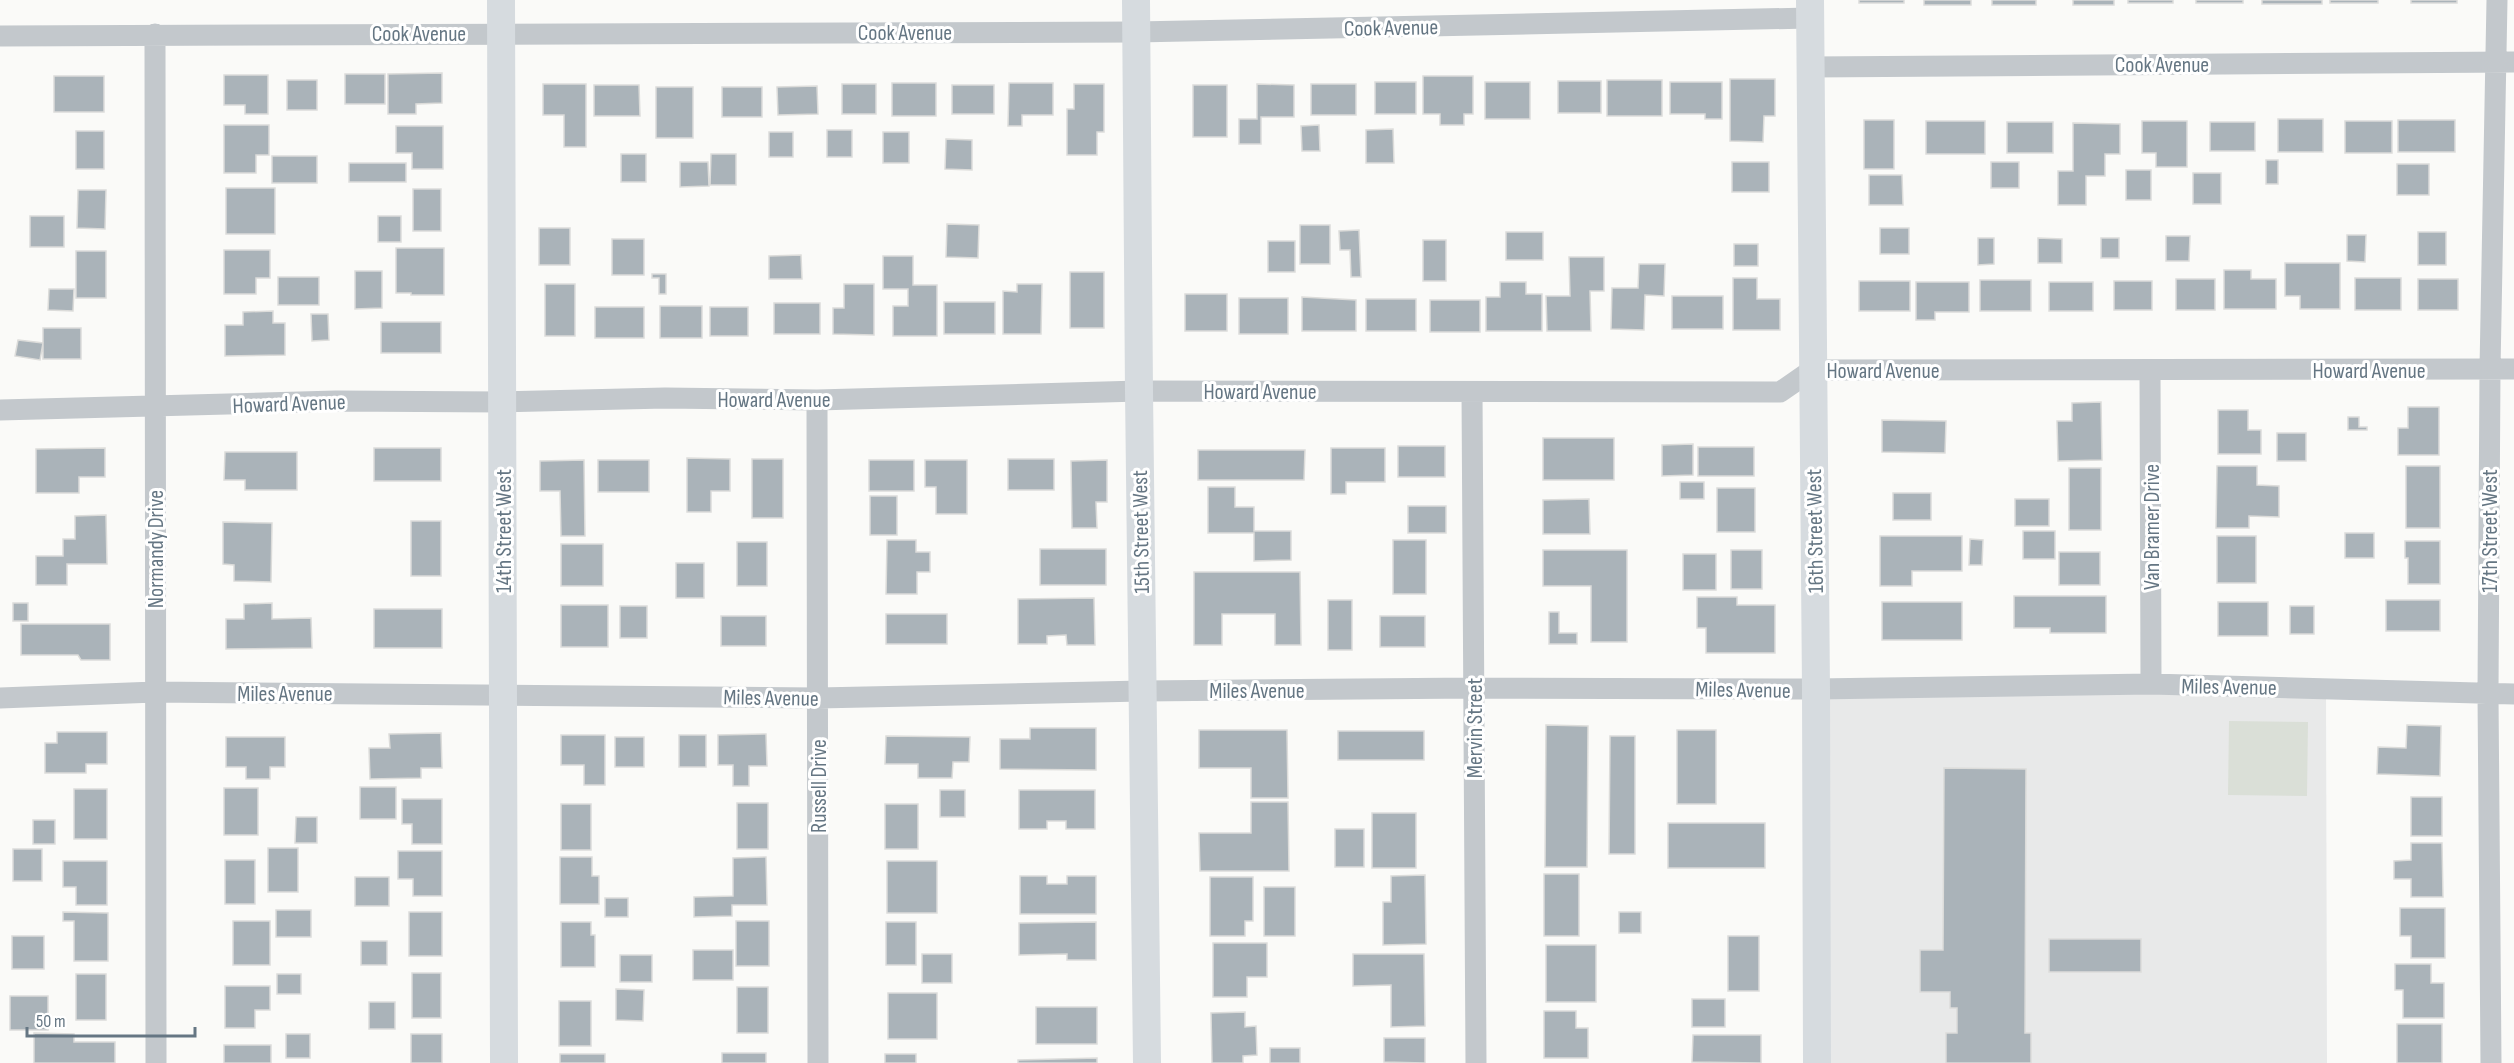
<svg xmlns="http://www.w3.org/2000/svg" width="2514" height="1063" font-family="'Sofia Sans Condensed',sans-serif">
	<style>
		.built { fill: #e8e9e9 }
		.park { fill: #dadfd7 }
		.building { fill: #aab3b9; stroke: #dcdcda; stroke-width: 1.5 }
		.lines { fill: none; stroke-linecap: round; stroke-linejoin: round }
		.street { stroke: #c3c8cc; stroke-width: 21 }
		.secondary { stroke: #d6dbdf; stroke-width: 28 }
		.labels { text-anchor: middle; stroke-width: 6; stroke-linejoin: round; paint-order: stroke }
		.street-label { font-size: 22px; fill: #657683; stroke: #fff }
	</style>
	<rect width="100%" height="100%" fill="#fafaf8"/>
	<path class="built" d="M2326,688L2327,1063H1817L1816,689Z"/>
	<path class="park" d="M2229,721L2308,722L2307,796L2228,795Z"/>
	<path class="building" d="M1859,0H1904V3H1859Z
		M1924,0H1971V5H1924Z
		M1992,0H2036V5H1992Z
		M2073,0H2114V5H2073Z
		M2128,0H2173V3H2128Z
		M2196,0H2243V3H2196Z
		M2262,0H2322V4H2262Z
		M2330,0H2378V3H2330Z
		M2411,0H2457V3H2411Z
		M442,73V103L416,104V114H388V74Z
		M345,74H385V104H345Z
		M224,75H268V114H245V105H224Z
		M54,76H104V112H54Z
		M1423,76H1473V114H1464V125H1440V114H1423Z
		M1730,79H1775V116H1764L1763,142L1730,141Z
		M287,80H317V110H287Z
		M1607,80H1662V116H1607Z
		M1558,81H1601V113H1558Z
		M1375,82H1416V114H1375Z
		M1485,82H1530V119H1485Z
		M1670,82H1722V119H1705V114H1670Z
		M892,83H936V116H892Z
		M1009,83H1053V115H1022V126H1008Z
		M543,84H586V147H564V115H543Z
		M842,84H876V114H842Z
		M1074,84H1104V132H1097V155H1067V109H1074Z
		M1257,84L1294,85V117H1261V144H1239V119H1257Z
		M1311,84H1356V115H1311Z
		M594,85H639L640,116H594Z
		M952,85H994V114H952Z
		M1193,85H1227V137H1193Z
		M817,86L818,114L778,115L777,87Z
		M656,87H693V138H656Z
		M722,87H762V117H722Z
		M2278,119H2323V152H2278Z
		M1864,120H1894V169H1864Z
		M2398,120H2455V152H2398Z
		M1926,121H1985V154H1926Z
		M2142,121H2187V167H2156V153H2142Z
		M2345,121H2392V153H2345Z
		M2007,122H2053V153H2007Z
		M2210,122H2255V151H2210Z
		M2073,123L2120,124V154H2105V176H2086V205H2058V171H2073Z
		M224,125H269V155H256V173H224Z
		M1319,125L1320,151H1302L1301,126Z
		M396,126H443V169H412V153H396Z
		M1393,129L1394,163H1366V130Z
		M827,130H852V157H827Z
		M76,131H104V169H76Z
		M769,132H793V157H769Z
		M883,132H909V163H883Z
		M946,139L972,140V170L945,169Z
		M621,154H646V182H621Z
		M711,154H736V185H710Z
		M272,156H317V183H272Z
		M2266,160H2278V184H2266Z
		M680,162H708L709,186L680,187Z
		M1732,162H1769V192H1732Z
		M1991,162H2019V188H1991Z
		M349,163H406V182H349Z
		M2397,164H2429V195H2397Z
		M2126,170H2151V200H2126Z
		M2193,173H2221V204H2193Z
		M1869,175H1902L1903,205H1869Z
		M226,188H275V234H226Z
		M413,189H441V231H413Z
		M78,190H106L105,229L77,228Z
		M30,216H64V247H30Z
		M378,216H401V242H378Z
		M947,224L979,225L978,258L946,257Z
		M1300,225H1330V264H1300Z
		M539,228H570V265H539Z
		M1880,228H1909V254H1880Z
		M1359,230L1361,277H1351L1350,250H1340L1339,231Z
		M1506,232H1543V260H1506Z
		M2418,232H2446V265H2418Z
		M2347,235H2366L2365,262L2347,261Z
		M2166,236H2190L2189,261H2166Z
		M1978,238H1994V264L1978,265Z
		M2038,238L2062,239V263H2038Z
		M2101,238H2119V258H2101Z
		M612,239H644V275H612Z
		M1423,240H1446V281H1423Z
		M1268,241H1295V272H1268Z
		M1734,244H1758V266H1734Z
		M396,248H444V295H411V293H396Z
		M224,250H270V278H256V294H224Z
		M76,251H106V298H76Z
		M801,255L802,279H769V256Z
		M883,256H913V285H937V336H893V306H908V289H883Z
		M1569,257H1604V291H1590L1591,331H1547L1546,296H1570Z
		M2285,263H2340V309H2300V296H2285Z
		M1639,264H1665L1664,296L1645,295L1644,330L1611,329L1612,288H1638Z
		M2224,270H2251V279H2276V309H2224Z
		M355,271H382V308L355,309Z
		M1070,272H1104V328H1070Z
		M652,274H666V294H659V278H652Z
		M278,277H319V305H278Z
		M1733,278H1757V299H1780V330H1733Z
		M2355,278H2401V310H2355Z
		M2176,279H2215V310H2176Z
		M2418,279H2458V310H2418Z
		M1980,280H2031V311H1980Z
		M1859,281H1910V311H1859Z
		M2114,281H2152V310H2114Z
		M1500,282H1526V294H1542V331H1486V297H1500Z
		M1916,282H1969V312H1935V320H1916Z
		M2049,282H2093V311H2049Z
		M545,284H575V336H545Z
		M844,284H874V335L833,334V308H844Z
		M1017,284H1042L1041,334H1003V291L1017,292Z
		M49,289H74L73,311L48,310Z
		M1185,294H1227V331H1185Z
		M1672,296H1723V329H1672Z
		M1302,297L1356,300V331H1302Z
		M1239,298H1288V334H1239Z
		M1366,299H1416V331H1366Z
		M1430,300H1480V332H1430Z
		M944,302H995V334H944Z
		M774,303H820V334H774Z
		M660,306H702V338H660Z
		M595,307H644V338H595Z
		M710,307H748V336H710Z
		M273,311V323H285V355L225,356V325H243V312Z
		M311,314H328L329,340L312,341Z
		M381,322H441V353H381Z
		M43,328H81V359H43Z
		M18,340L43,343L40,360L15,356Z
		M2101,402L2102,460L2058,461L2057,421H2072V403Z
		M2408,407H2439V455H2398V428H2408Z
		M2218,410H2248V430H2261V454H2218Z
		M2348,417H2359V427H2367V430H2348Z
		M1882,420L1946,421L1945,453L1882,452Z
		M2277,433H2306V461H2277Z
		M1543,438H1614V480H1543Z
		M1693,444V475L1662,476V445Z
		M1398,446H1445V477H1398Z
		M1698,447H1754V476H1698Z
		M105,448V477H79V493H36V449Z
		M374,448H441V481H374Z
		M1331,448H1385V482H1346V494H1331Z
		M1198,450H1305L1304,480H1198Z
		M225,452H297V490H245V480H224Z
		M687,458L730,459V491H711V512H687Z
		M752,459H783V518H752Z
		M1008,459H1054V490H1008Z
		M584,460L585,536H561L560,491H540V461Z
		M598,460H649V492H598Z
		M869,460H914V491H869Z
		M925,460H967V514H936V487H925Z
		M1107,460V502H1096L1097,528H1072L1071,461Z
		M2217,466H2257V485L2279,486V517L2249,516V528H2216Z
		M2406,466H2440V528H2406Z
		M2069,468H2101V530H2069Z
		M1680,482H1704V499H1680Z
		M1208,487H1235V507H1254V531H1291V560L1254,561V533H1208Z
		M1717,488H1755V532H1717Z
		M1893,493H1931V520H1893Z
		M870,496H897V535H870Z
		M1589,499L1590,534H1543V500Z
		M2015,499H2049V526H2015Z
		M1408,506H1446V533H1408Z
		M106,515L107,564H67V585H36V556H63V539H75V516Z
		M411,521H441V576H411Z
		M223,522L272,523L271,582L234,581V565L223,564Z
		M2023,531H2055V559H2023Z
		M2345,533H2374V558H2345Z
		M1880,536H1962V571H1912V586H1880Z
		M2217,536H2256V583H2217Z
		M1970,539L1983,540L1982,565H1969Z
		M887,540H916V552H930V572H917V594H886Z
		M1393,540H1426V594H1393Z
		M2405,541H2440V584H2408V558H2405Z
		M737,542H767V586H737Z
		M561,544H603V586H561Z
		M1040,549H1106V585H1040Z
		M1543,550H1627V642H1591V586H1543Z
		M1731,550H1762V589H1731Z
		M2059,552H2100V585H2059Z
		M1683,554H1716V590H1683Z
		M676,563H704V598H676Z
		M1194,572H1300L1301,645H1275V614H1222V645H1194Z
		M2014,596H2106V633H2050V628H2014Z
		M1697,597H1737V605H1775V653H1706V628H1697Z
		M1094,598L1095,645H1067L1066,635L1047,636V644H1018V599Z
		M1328,600H1352V650H1328Z
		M2386,600H2440V631H2386Z
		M1882,602H1962V640H1882Z
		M2218,602H2268V636H2218Z
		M13,603H28V621H13Z
		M272,603V619L311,618L312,648L226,649V619H244V604Z
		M561,605H608V647H561Z
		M620,606H647V638H620Z
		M2290,606H2314V634H2290Z
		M374,609H442V648H374Z
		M1549,612H1559V633H1577V644H1549Z
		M886,614H947V644H886Z
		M721,616H766V646H721Z
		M1380,616H1425V647H1380Z
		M21,624H110V660H81L78,655H21Z
		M1546,725L1588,726L1587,867H1545Z
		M2407,725L2441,726L2440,776L2377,774L2378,747L2406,748Z
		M1030,728H1096V770L1000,769V739H1030Z
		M1199,730H1287L1288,798H1251V768H1199Z
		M1677,730H1716V804H1677Z
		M1338,731H1424V760H1338Z
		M57,732H107V764H86V773H45V743H57Z
		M441,733L442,768H421V778L370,779L369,748H390L389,734Z
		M766,734L767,766H749V786H733V765H718V735Z
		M561,735H605V785H584V765H561Z
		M679,735H706V767H679Z
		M886,736L970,737L969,762H953L952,778H918V764H885Z
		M1610,736H1635V854H1609Z
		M226,737H285V767H270V779H246V767H226Z
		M615,737H644V767H615Z
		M1944,768L2026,769L2025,1033H2031V1063H1946V1033H1957V1008H1950V992H1920V950H1943Z
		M360,787H396V819H360Z
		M224,788H258V835H224Z
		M74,789H107V839H74Z
		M940,790H965V817H940Z
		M1019,790H1095V829H1066V821H1047V829H1019Z
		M2411,797H2442V836H2411Z
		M402,799H442V844H412V824H402Z
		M1251,802H1288L1289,871H1200L1199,833H1251Z
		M737,803H768V849H737Z
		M561,804H591V850H561Z
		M885,804H918V849H885Z
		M1372,813H1416V868H1372Z
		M296,817H317V843H295Z
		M33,820H55V844H33Z
		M1668,823H1765V868H1668Z
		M1335,829H1364V867H1335Z
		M2411,843H2442L2443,897H2411V879H2394V861L2411,860Z
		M268,848H298V892H268Z
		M13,849H42V881H13Z
		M398,851H442V896H413V879H398Z
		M560,857H592V876H599V904H560Z
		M766,857L767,905H732V916L694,917V897L733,896V858Z
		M225,860H255V904H225Z
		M63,861H107V905H76V887H63Z
		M887,861H937V913H887Z
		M1544,874H1579V936H1544Z
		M1425,875L1426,944L1383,945V902H1391V876Z
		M1020,876H1047V884H1067V876H1096V914H1020Z
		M355,877H389V906H355Z
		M1210,877H1253V921H1245V936H1210Z
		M1264,887H1295V936H1264Z
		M605,898H628V917H605Z
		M2400,908H2445V958H2411V936H2400Z
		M276,910H311V937H276Z
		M63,912L108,913V961H74V921H63Z
		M409,912H442V956H409Z
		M1619,912H1641V933H1619Z
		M233,921H270V965H233Z
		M736,921H769V966H736Z
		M561,922H591V935H595V967H561Z
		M886,922H916V965H886Z
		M1096,922V960H1067V954L1019,955V923Z
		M12,936H44V969H12Z
		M1728,936H1759V991H1728Z
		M2049,939H2141V972H2049Z
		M361,941H387V965H361Z
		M1213,943H1267V977H1247V997H1213Z
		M1546,945H1596V1002H1546Z
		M693,950H733V980H693Z
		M922,954H952V983H922Z
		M1353,954H1424L1425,1026L1391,1027V985L1353,986Z
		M620,955H652V982H620Z
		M2395,964H2431V983H2444V1018H2403V990H2395Z
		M412,973H441V1018H412Z
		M76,974H106V1020H76Z
		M277,974H301V994H277Z
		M225,986H270V1010H255V1028H225Z
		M737,987H768V1033H737Z
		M616,989L644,990L643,1021L616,1020Z
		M888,993H937V1039H888Z
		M10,996H48V1030H10Z
		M1692,999H1725V1027H1692Z
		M559,1001H591V1046H559Z
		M369,1002H395V1029H369Z
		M1036,1007H1097V1044H1036Z
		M1544,1011H1576V1028H1588V1058H1544Z
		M1245,1012V1027L1256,1026L1257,1055L1243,1056V1063H1212L1211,1013Z
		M2397,1024H2442V1063H2397Z
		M34,1033L74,1034V1042H115V1063H34Z
		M286,1034H310V1058H286Z
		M411,1034H442V1063H411Z
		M1693,1035H1761V1063L1692,1062Z
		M1384,1038H1425V1063L1384,1062Z
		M224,1045H271V1063H224Z
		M1270,1048H1300V1063H1270Z
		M722,1053H766V1063H722Z
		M560,1054H605V1063H560Z
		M885,1054H916V1063H885Z
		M1097,1058V1063H1018V1060Z"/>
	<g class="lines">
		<path class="street" d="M155,34L156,1063
			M0,36L1136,32L1809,18
			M1810,67L2514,62
			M2150,370L2151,684
			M1472,392L1476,1063
			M817,400L818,1063
			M0,410L336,401L502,402L665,398L817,400L1139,391L1780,392L1812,370L2514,369
			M0,698L155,692L818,698L1142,691L1474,688L1816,689L2151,684L2514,694
			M2491,1063L2488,694L2490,369L2497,0"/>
		<path class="secondary" d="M501,0L504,1063
			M1136,0L1139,391L1147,1063
			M1810,0L1816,689L1817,1063"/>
	</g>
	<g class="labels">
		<g class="street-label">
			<text transform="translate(1391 27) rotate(-1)" y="8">Cook Avenue</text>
			<text x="905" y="40">Cook Avenue</text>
			<text x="419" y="41">Cook Avenue</text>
			<text x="2162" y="72">Cook Avenue</text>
			<text x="1883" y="378">Howard Avenue</text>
			<text x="2369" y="378">Howard Avenue</text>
			<text x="1260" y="399">Howard Avenue</text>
			<text x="774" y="407">Howard Avenue</text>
			<text transform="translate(289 403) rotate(-2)" y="8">Howard Avenue</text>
			<text transform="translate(2151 527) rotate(-90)" y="8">Van Bramer Drive</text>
			<text transform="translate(503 531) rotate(-90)" y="8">14th Street West</text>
			<text transform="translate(1814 531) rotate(-91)" y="8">16th Street West</text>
			<text transform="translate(2489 531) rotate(-90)" y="8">17th Street West</text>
			<text transform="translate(1140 532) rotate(-91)" y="8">15th Street West</text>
			<text transform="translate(155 549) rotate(-90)" y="8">Normandy Drive</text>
			<text transform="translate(2229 686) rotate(1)" y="8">Miles Avenue</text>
			<text transform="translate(1743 689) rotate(1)" y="8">Miles Avenue</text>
			<text x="1257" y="698">Miles Avenue</text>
			<text x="285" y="701">Miles Avenue</text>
			<text transform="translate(771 697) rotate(1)" y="8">Miles Avenue</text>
			<text transform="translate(1474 728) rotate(-90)" y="8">Mervin Street</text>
			<text transform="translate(818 786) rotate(-90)" y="8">Russell Drive</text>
		</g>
	</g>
	<path d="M27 1027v9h168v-9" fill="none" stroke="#657683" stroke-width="3"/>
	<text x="36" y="1027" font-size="18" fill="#657683" stroke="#ffffff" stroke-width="4.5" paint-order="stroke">50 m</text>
</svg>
